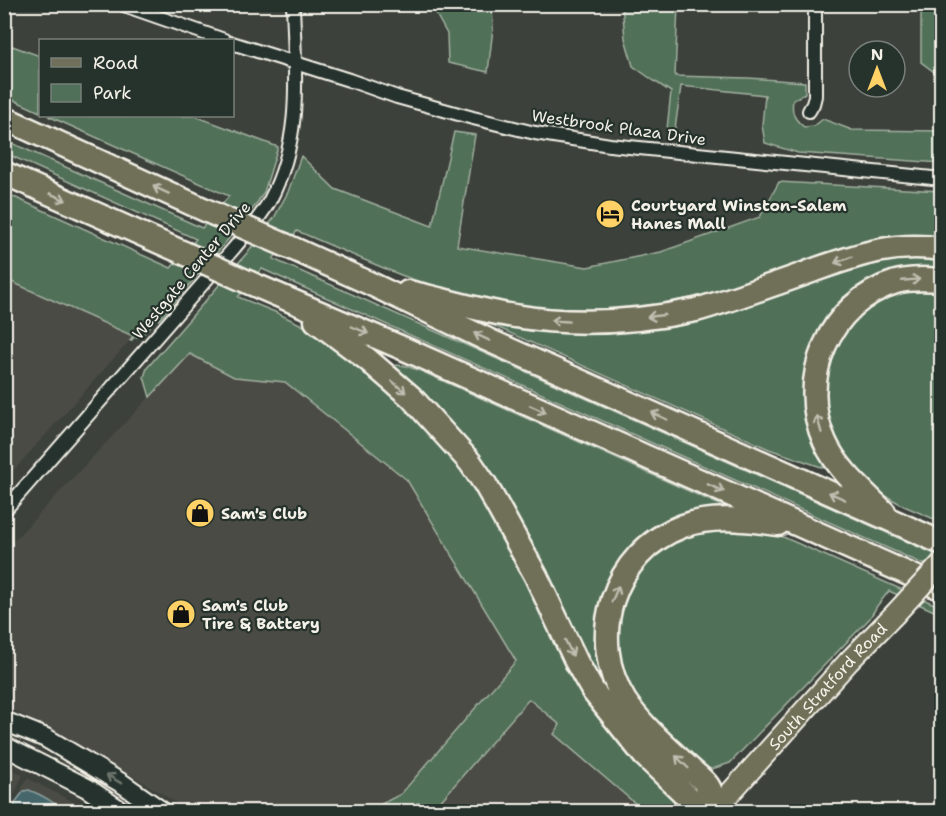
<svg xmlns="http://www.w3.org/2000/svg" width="946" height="816" font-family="'Shantell Sans',sans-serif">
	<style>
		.built { fill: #4b4b45 }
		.green { fill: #517059; stroke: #a2b0a0; stroke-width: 1.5 }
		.water { fill: #45666b; stroke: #8b9e9d; stroke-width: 1.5 }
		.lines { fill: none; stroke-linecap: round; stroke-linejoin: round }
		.minor-casing { stroke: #f4f1e8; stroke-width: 16 }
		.secondary-casing { stroke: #f4f1e8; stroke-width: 22 }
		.primary-casing { stroke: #f4f1e8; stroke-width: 24 }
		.motorway-casing { stroke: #f4f1e8; stroke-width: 27 }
		.minor { stroke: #26332d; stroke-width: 12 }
		.secondary { stroke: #26332d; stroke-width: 18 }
		.primary { stroke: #706f59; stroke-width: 20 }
		.motorway { stroke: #706f59; stroke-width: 22 }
		.primary-bridge-casing { stroke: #f4f1e8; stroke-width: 24; stroke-linecap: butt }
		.motorway-bridge-casing { stroke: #f4f1e8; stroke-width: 27; stroke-linecap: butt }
		.primary-bridge { stroke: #706f59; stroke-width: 20 }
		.motorway-bridge { stroke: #706f59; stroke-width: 22 }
		.oneway { stroke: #bfbdaf }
		.oneway2 { stroke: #6e766e }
		.labels { text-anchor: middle; stroke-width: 4.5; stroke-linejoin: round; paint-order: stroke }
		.street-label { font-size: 16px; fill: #f4f1e8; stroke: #26332d }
		.poi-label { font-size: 16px; font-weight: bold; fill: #f4f1e8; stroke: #26332d; text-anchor: start }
	</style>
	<rect width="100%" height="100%" fill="#3c413b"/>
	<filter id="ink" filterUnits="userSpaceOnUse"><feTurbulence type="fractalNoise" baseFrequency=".0167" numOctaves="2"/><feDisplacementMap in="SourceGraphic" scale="12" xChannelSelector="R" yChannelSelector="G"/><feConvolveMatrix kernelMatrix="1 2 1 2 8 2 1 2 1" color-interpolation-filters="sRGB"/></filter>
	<g filter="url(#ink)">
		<path class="built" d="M5,279L134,336L5,480Z
			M190,354L234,377L285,382L407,480L516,661L401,794L368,811H189L145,783L5,705L4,551Z
			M529,699L560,725L554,734L644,811L432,812Z
			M4,765L23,775L6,812L4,811Z
			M27,778L91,811L11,812Z"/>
		<path class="green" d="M433,5H492L493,28L488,72L448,63L447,34L437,16Z
			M622,5H678L675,76L748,78L805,82V93L793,100C791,113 794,119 804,127L814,126L823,119L852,130L941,131V163L798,153L765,143L762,125L765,95L681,86L675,129H667L671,92L654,81L633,66L625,38Z
			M921,5H941V77L921,62Z
			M4,43L40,56V112L5,96Z
			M48,116H195L278,147L264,192L255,206L226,242L159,320L156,318C150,326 144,337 133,338L132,340H130L133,336L5,279V193L171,268L196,239L5,153V140L202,228L229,196Z
			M454,132L475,135L457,246L587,267L661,252L760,217L779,182L941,191V241L829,256L827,252C779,269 731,290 680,300C625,312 568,312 512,304C502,303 491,302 481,300C417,286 357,256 297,231L273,259L941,557V572L262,269L238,297L275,312L306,327L332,342L377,374L470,476L524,577L555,646L579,690L599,718L623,748L660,786V788C670,793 675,800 678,811H659L658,806L649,811H644L554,734L560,725L529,699L432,811L418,803L410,811H368L401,794L516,661L407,480L285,382L234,377L190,354L150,397L144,377L147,368L247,253L274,218L288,192L301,156L335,189L432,226Z
			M886,256H941V271L903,272L821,338L829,464L827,469L769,449L492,325L495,319L578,328Z
			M941,285V522L904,506L881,493L860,477L830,440L820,377L853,313L909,286Z
			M396,365L406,366L423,372L722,506L720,512L617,571L607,693L541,562L393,368Z
			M700,527H751L781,536L941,607V614L889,591L877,606L870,618L730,763L712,769L701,767L646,717L616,663V609L647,555Z"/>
		<path class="water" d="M29,790C42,795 54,802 64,811H12L17,800L24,791Z"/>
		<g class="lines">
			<g class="minor-casing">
				<path id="minor" d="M121,4L224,40
					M232,43L349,80L397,97L473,118L535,133L610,145L942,179
					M809,111L813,104L815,96V4
					M4,511L234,248C247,232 261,217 270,200C303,137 295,73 293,4"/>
			</g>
			<g class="secondary-casing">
				<path id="secondary" d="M4,721L46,738L123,784L163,812
					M4,746L87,788L123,812"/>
			</g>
			<g class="primary-casing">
				<g id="primary">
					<path id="s1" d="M713,812L849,661L894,615"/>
				</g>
			</g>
			<g class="motorway-casing">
				<path id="motorway" d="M4,118L214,214
					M4,173L184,253
					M285,245L369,283L488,340L942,543
					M250,283L407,350L942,589
					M408,292C443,299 479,311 515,316C574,326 637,322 696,310C711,306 725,301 740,296C766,287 791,279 817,269C860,254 895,242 942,249
					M316,321L367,359L411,397L470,462L485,484L497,505L536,576L577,663L593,691L644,755L690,799L717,807
					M884,512C863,491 837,469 825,442C796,379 829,302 896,282C910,278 927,279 942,280
					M717,807C714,801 712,792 708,786C703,779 694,773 688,767C666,746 642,726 625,701C586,638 612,552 683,526C713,515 747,520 778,524"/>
			</g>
			<use href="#minor" class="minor"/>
			<use href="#secondary" class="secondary"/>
			<use href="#primary" class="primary"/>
			<use href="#motorway" class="motorway"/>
			<g class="primary-bridge-casing">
				<path id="primary-bridge" d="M894,615L942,563"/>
			</g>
			<g class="motorway-bridge-casing">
				<path id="motorway-bridge" d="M214,214L285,245
					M184,253L250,283"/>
			</g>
			<use href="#primary-bridge" class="primary-bridge"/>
			<use href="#motorway-bridge" class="motorway-bridge"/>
		</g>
		<defs><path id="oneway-shaft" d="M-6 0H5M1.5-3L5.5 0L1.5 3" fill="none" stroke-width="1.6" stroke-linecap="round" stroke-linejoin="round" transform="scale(1.5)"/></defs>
		<g class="oneway">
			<use href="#oneway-shaft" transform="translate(161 190) rotate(-155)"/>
			<use href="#oneway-shaft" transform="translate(58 197) rotate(24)"/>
			<use href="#oneway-shaft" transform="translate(843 260) rotate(160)"/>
			<use href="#oneway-shaft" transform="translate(911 280) rotate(-5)"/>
			<use href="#oneway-shaft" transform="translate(656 316) rotate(172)"/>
			<use href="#oneway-shaft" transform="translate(560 321) rotate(-177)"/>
			<use href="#oneway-shaft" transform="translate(360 330) rotate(23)"/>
			<use href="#oneway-shaft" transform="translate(482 337) rotate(-155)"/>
			<use href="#oneway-shaft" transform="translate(399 387) rotate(41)"/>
			<use href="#oneway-shaft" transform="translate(538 409) rotate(24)"/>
			<use href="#oneway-shaft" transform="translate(659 416) rotate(-156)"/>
			<use href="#oneway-shaft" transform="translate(819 424) rotate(-106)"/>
			<use href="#oneway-shaft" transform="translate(716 488) rotate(24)"/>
			<use href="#oneway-shaft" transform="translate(837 496) rotate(-156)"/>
			<use href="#oneway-shaft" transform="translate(615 594) rotate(-67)"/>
			<use href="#oneway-shaft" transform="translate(569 648) rotate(64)"/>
			<use href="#oneway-shaft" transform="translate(682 762) rotate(-136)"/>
		</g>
		<use class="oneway2" href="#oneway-shaft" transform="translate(114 779) rotate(-149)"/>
	</g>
	<defs>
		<g id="hotel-disc" transform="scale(1.5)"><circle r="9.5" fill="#ffd166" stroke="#26332d"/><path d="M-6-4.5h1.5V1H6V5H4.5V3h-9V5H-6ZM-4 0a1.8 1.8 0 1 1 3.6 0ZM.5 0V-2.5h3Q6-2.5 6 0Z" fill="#111"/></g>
		<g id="shop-disc" transform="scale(1.5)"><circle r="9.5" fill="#ffd166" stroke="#26332d"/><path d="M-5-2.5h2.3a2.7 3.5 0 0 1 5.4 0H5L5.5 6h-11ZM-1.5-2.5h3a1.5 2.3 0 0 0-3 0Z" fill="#111"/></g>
	</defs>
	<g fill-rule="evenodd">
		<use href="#hotel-disc" x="610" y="214"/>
		<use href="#shop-disc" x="200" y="513"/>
		<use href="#shop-disc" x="181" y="614"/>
	</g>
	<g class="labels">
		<g class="street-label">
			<text transform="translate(619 127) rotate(8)" y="6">Westbrook Plaza Drive</text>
			<text transform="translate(191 270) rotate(-50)" y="6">Westgate Center Drive</text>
			<text dy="6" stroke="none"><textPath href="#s1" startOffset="170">South Stratford Road</textPath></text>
		</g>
		<g class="poi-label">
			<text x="631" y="211">Courtyard Winston-Salem<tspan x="631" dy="18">Hanes Mall</tspan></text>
			<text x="221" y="519">Sam's Club</text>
			<text x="202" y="611">Sam's Club<tspan x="202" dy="18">Tire &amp; Battery</tspan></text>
		</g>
	</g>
	<rect width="946" height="816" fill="none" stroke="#26332d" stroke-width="24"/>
	<rect x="12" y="12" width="922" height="792" fill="none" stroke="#f4f1e8" stroke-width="2" filter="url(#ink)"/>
	<rect x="39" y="39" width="195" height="78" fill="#26332d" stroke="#787f78" stroke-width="1.5"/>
	<rect x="51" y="58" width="30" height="9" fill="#706f59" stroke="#787f78" stroke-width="1.5"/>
	<text x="93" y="69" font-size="18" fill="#f4f1e8">Road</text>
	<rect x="51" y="84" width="30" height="18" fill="#517059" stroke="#787f78" stroke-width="1.5"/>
	<text x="93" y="99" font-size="18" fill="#f4f1e8">Park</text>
	<g transform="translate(877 69)"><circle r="28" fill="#26332d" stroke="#787f78" stroke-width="1.5"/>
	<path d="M0-4.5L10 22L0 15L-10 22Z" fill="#ffd166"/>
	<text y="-9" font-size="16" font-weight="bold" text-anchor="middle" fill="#f4f1e8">N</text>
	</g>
</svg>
